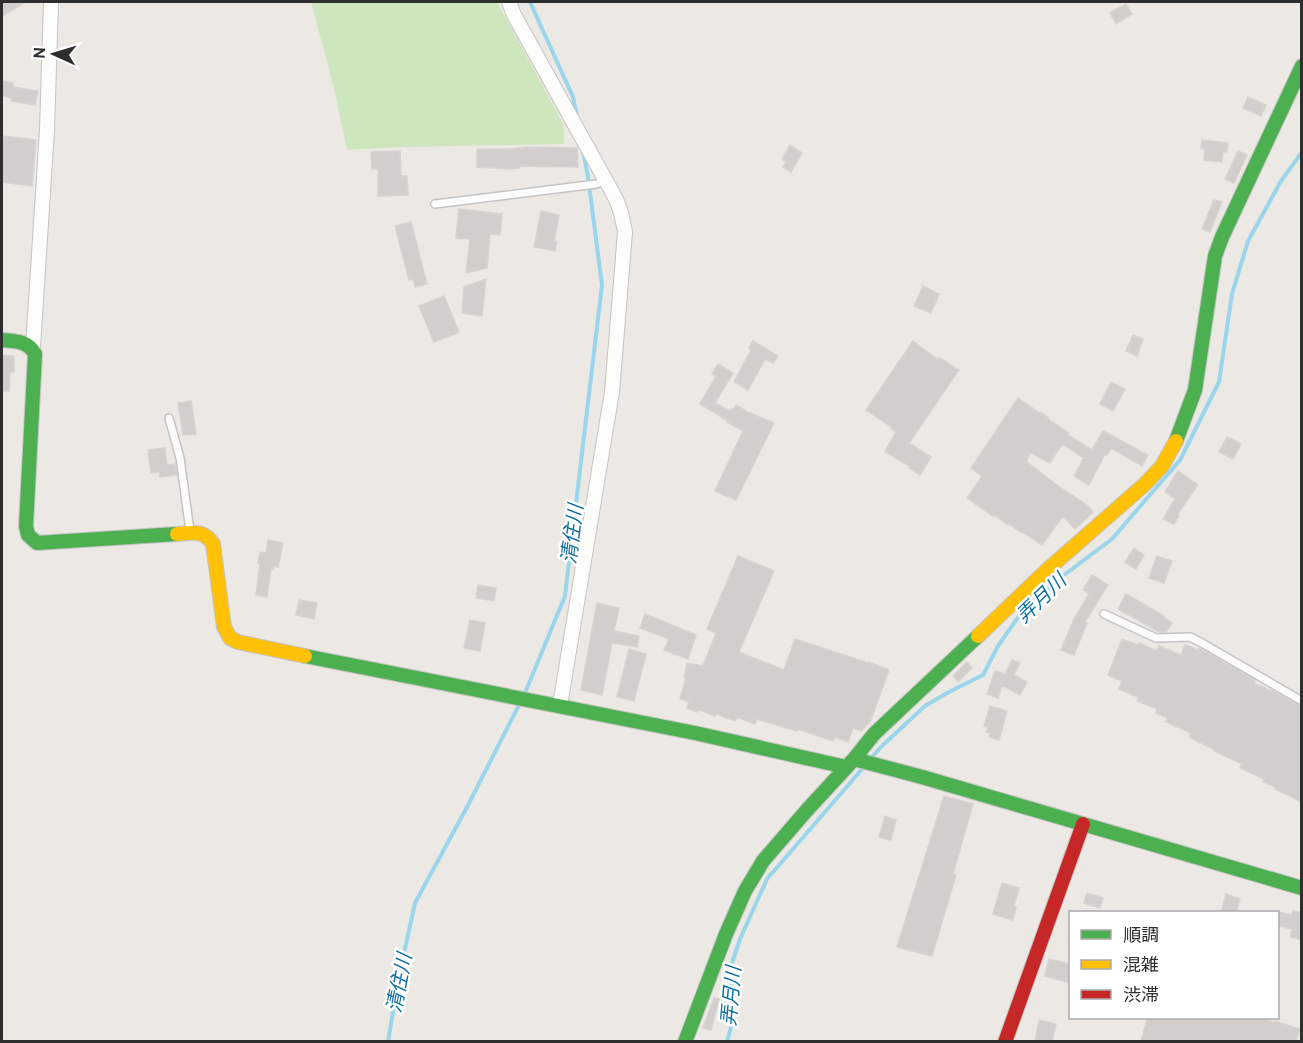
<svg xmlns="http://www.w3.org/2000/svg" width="1303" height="1043" font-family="Overpass,'Noto Sans JP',sans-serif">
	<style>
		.green { fill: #cee6be }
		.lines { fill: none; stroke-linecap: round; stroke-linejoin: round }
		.stream { stroke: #99d6ec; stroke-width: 4 }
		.building { fill: #d1cecb; stroke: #d7d4d0; stroke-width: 1.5 }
		.lane-casing { stroke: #c5c4c5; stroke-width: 10 }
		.street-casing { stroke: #c5c4c5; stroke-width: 16 }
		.fast-casing { stroke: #c5c4c5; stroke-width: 16 }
		.slow-casing { stroke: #c5c4c5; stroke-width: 16 }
		.jam-casing { stroke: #c5c4c5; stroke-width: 16 }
		.lane { stroke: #fcfcfb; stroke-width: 7 }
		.street { stroke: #fcfcfb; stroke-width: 14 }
		.fast { stroke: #4caf50; stroke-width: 14 }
		.slow { stroke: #ffc107; stroke-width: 14 }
		.jam { stroke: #c62828; stroke-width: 14 }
		.labels { text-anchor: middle; stroke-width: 5; stroke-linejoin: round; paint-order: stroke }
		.water-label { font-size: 20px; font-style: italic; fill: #0d6fa3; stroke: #fff }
	</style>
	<rect width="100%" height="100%" fill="#ece8e4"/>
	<path class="green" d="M311,2H497L564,125V144L401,147L347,150L333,84Z"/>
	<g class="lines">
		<path class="stream" d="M530,2L573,97L577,117
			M525,693L565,596L602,285L588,177L583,151
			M871,758L883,745L925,706L947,693L983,675L998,646L1019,616L1056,581L1112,539L1180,460L1219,382L1232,294L1248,241L1281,181L1302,152
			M388,1042L399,976L415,903L466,809L519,705
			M727,1042L731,1027L733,996L731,966L740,939L767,879L863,768"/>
	</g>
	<path class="building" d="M2,2H26L2,16Z
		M1126,4L1132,14L1116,24L1110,13Z
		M2,81L13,83V87L38,91L35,105L11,101L12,98L2,96Z
		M1248,97L1266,105L1261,116L1243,108Z
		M2,136L36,140L32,186L2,182Z
		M1202,140L1228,143L1227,152L1223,151L1222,162L1204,160L1205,149H1201Z
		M790,145L802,153L791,172L783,167L786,162L782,159Z
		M530,147L577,148L578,167L520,166V168L510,169L477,167V149H510Z
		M400,151L401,176H407L408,195L378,196V169H372L371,152Z
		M1238,151L1247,155L1234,183L1225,179Z
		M1214,200L1222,202L1210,232L1202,229Z
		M459,209L502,214L500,235L490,234L487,268L466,273L470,239L456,238Z
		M541,211L559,215L554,241L557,242L555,251L534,247Z
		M411,222L427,284L415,287L413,279L409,280L395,226Z
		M486,279L482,316L462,313L464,287Z
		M923,286L939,294L931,313L914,306Z
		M444,296L459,332L434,342L419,306Z
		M1133,335L1143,339L1137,356L1126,351Z
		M753,341L778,356L773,363L765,359L748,390L734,382L751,350L749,348Z
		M913,341L937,359L938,357L959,370L909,443L931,457L920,475L909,468L910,466L885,452L896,432L891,428L892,427L866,410Z
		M2,355L14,356V372H10L9,391H2Z
		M718,364L733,373L715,403L730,411L731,409L733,410L736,405L745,410V411L774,423L736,500L715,491L743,431L727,422L728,421L700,404L716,376L712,374Z
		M1111,382L1125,389L1113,411L1100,404Z
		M1018,398L1040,413V412L1048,417L1047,418L1069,433L1068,435L1092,450L1103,431L1148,455L1142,466L1111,448L1107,455L1105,454L1089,485L1074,476L1084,458L1062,444L1050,463L1031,453L1026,461L1058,486L1087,505L1093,512L1075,529L1063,516L1042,545L1021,531V532L1009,524L1008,525L995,515L994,517L967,498L982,476L971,468Z
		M191,401L196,434L183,435L178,403Z
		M1227,437L1241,444L1233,459L1219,452Z
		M165,448L167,465L175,464L177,475L160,477L159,472L151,473L148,450Z
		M1178,471L1198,485L1177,515L1179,516L1174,524L1163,519L1175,499L1165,492Z
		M268,540L283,543L278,567L273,566V569L271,568L267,597L256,595L260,564L258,563L260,552L266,553Z
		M1134,548L1144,555L1136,569L1125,562Z
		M738,556L774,571L739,652L784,670L795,639L856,659L868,663L869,662L889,670L870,722L861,731L853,728L848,742L835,737L833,741L798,729L797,731L757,719L755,724L737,717L735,721L716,714L715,716L698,709L697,712L687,708L689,702L680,699L686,678H684L687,663L703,666L716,633L707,629Z
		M1157,556L1172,561L1164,583L1149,578Z
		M1092,575L1108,585L1085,622L1087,623L1074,655L1061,650L1074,619L1089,594L1083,590Z
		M478,585L496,588L494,601L476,598Z
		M1126,594L1164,616L1163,617L1172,623L1166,632H1159L1118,609Z
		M299,600L317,603L314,619L296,615Z
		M597,603L619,608L614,631L639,636L637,647L612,643L602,695L581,690Z
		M645,614L696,635L688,659L664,650L669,639L640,628Z
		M470,620L485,623L480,651L464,648Z
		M1122,639L1138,645L1139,643L1157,651L1159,646L1181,655L1185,645L1198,650L1199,648L1255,680L1254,683L1275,692L1302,707V802L1275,789L1276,787L1263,782L1264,779L1240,768L1242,764L1214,751L1215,750L1189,737L1191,733L1166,722L1168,718L1156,713L1157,709L1137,701L1138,697L1119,689L1122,681L1108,675Z
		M629,649L646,654L634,701L617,697Z
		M1012,660L1020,663L1014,675L1027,682L1020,695L1002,685L998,698L987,694L995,671L1005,674Z
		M967,662L972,668L958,682L953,676Z
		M990,706L1007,711L999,740L989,737L990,733L986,732L988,727L984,726Z
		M944,796L973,804L953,874L956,875L932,956L897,947Z
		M885,816L896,820L891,840L879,837Z
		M1002,883L1019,888L1014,906L1016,907L1013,920L993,914Z
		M1087,893L1103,898L1100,908L1084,903Z
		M1226,894L1240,899L1236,912H1221Z
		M1293,911L1302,913V940L1290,937L1292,929L1278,926V912L1291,915Z
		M1049,959L1071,964V983L1045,976Z
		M714,998L719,999L711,1030L703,1028Z
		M1148,1017H1258L1275,1023V1021L1300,1029L1296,1041H1141Z
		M1039,1020L1056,1024L1052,1041H1035Z"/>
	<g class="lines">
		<g class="lane-casing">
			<path id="lane" d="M435,204L596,184L606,181
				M169,418L180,458L190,531
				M1104,614L1156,638L1190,637L1202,643L1302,701"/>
		</g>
		<g class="street-casing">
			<path id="street" d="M509,2L514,15L606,181C618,201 621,209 625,232L612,392L560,705
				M33,347L47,130L51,2"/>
		</g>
		<g class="fast-casing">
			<path id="fast" d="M2,340C16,341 28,341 35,354L26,526L28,535L37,543L177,534
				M1176,441L1195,390L1215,256L1222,237L1302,66
				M305,656L695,733L846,767
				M854,759L922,777L1302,888
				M685,1042L726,934L745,891L763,861L807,810L854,759L874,734L978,636"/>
		</g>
		<g class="slow-casing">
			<path id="slow" d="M177,534C193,533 203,529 213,544L224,627L230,638L238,642L305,656
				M978,636L1047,570L1144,485L1162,466L1176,441"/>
		</g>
		<g class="jam-casing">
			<path id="jam" d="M1005,1042L1083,824"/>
		</g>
		<use href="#lane" class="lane"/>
		<use href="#street" class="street"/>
		<use href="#fast" class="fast"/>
		<use href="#slow" class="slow"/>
		<use href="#jam" class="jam"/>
	</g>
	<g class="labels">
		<g class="water-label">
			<text transform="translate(572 534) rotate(-83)" y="7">清住川</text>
			<text transform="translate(1041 598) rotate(-44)" y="7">弄月川</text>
			<text transform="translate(399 983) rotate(-79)" y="7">清住川</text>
			<text transform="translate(731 996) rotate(-85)" y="7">弄月川</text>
		</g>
	</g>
	<rect width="1303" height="1043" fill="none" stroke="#2e2e2e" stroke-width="6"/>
	<rect x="1069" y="911" width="210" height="108" fill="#ffffff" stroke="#ababab" stroke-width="1.5"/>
	<rect x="1081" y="930" width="30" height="9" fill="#4caf50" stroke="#ababab" stroke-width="1.5"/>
	<text x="1123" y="941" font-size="18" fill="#2e2e2e">順調</text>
	<rect x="1081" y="960" width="30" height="9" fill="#ffc107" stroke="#ababab" stroke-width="1.5"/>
	<text x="1123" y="971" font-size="18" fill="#2e2e2e">混雑</text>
	<rect x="1081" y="990" width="30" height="9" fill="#c62828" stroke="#ababab" stroke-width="1.5"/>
	<text x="1123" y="1001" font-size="18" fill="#2e2e2e">渋滞</text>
	<g transform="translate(54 54) rotate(274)" stroke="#ffffff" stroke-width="4.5" paint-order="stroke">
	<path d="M0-4.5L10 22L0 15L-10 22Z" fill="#2e2e2e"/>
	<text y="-9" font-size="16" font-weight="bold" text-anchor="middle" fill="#2e2e2e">N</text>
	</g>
</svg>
